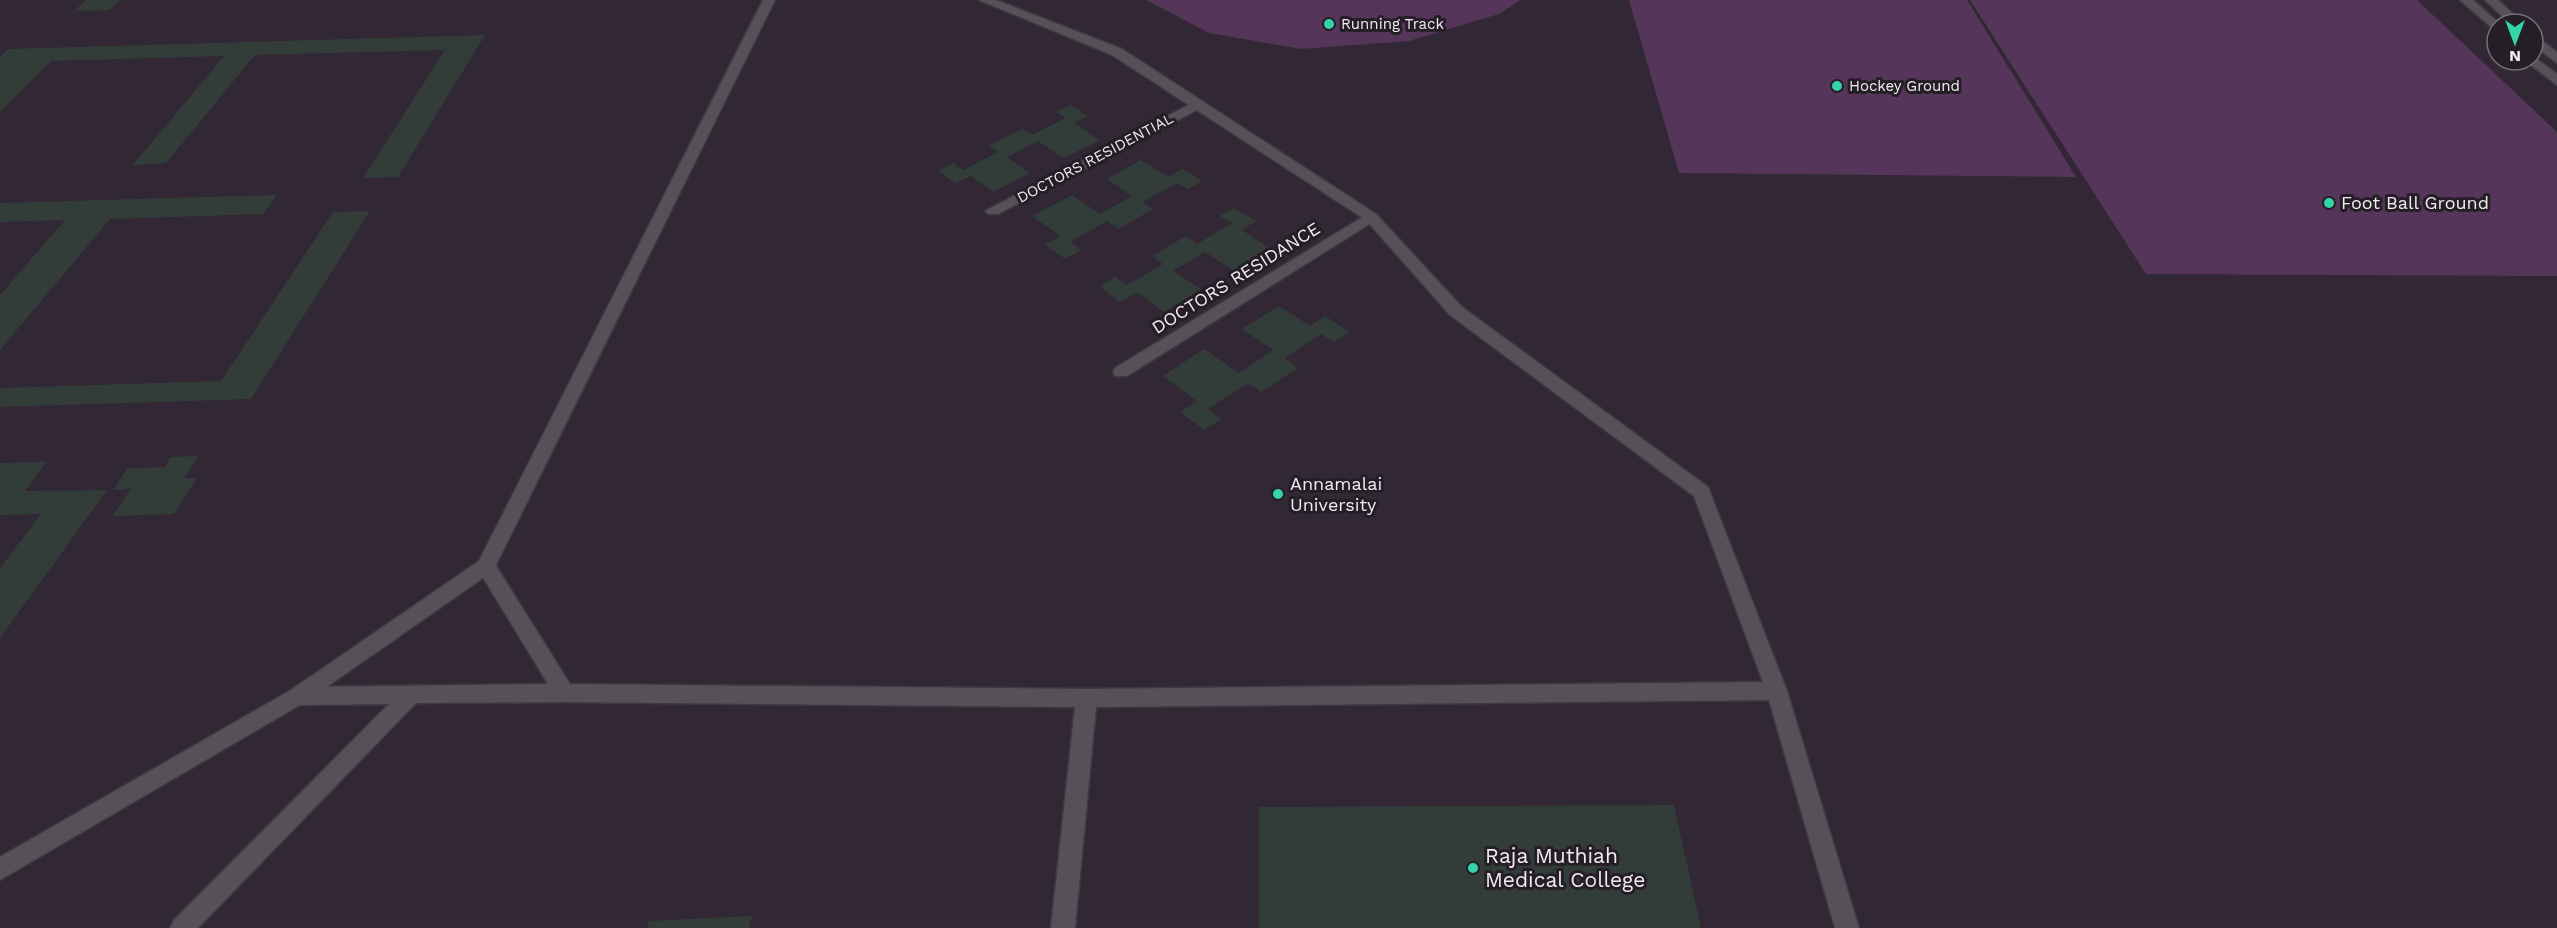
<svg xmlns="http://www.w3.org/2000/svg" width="2557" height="928" font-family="'Work Sans',sans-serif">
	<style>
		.built { fill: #322734; fill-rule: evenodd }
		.green { fill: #56355a }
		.building { fill: #323d39 }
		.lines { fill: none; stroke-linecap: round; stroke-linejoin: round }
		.lane-casing { stroke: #403a40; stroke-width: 3 }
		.street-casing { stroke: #403a40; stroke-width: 3 }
		.secondary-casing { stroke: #403a40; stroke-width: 3 }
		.lane { fill: #575058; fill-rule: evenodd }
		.street { fill: #575058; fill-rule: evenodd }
		.secondary { fill: #575058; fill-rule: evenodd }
		.poi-dot { fill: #33d4a8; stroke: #251e26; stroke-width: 2 }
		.labels { text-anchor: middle; stroke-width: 6; stroke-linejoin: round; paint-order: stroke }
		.far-poi-label { font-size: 15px; fill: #efebf0; stroke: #251e26; text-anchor: start }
		.far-street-label { font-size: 15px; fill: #efebf0; stroke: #251e26 }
		.poi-label { font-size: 18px; fill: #efebf0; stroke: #251e26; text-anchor: start }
		.street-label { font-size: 18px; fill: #efebf0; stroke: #251e26 }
		.near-poi-label { font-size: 21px; fill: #efebf0; stroke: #251e26; text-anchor: start }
	</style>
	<rect width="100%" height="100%" fill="#251e26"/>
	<path class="built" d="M0,0H2557V928H0ZM2497,24H2533V60H2497Z"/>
	<path class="green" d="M1146,0H1521L1499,14L1409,41L1301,49L1209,33Z
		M1629,0H1967L2076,177L1679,173Z
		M1970,0H2417L2557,132V276L2146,274Z"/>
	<path class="building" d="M86,0H120L109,10L74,11Z
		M485,35L398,177L363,178L445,50L255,55L166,163L133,165L224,56L51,61L0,112V57L8,49Z
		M1070,105L1088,116L1074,123L1100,140L1064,158L1038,141L1007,157L1030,173L994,192L971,176L955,183L938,171L953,163L963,170L998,152L989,145L1022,129L1032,135L1066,118L1056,112Z
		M1141,160L1168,177L1182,169L1202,181L1188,189L1177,183L1142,202L1153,209L1119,229L1107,221L1070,242L1081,250L1065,259L1044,244L1061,236L1032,216L1072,195L1100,214L1132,196L1107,179Z
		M277,195L263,214L110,219L0,350V295L65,220L0,222V203Z
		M1234,208L1256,221L1242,230L1272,250L1236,272L1205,252L1173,271L1201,289L1164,312L1137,292L1120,302L1100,287L1115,277L1127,285L1163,264L1152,256L1186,236L1197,244L1232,223L1220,216Z
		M370,211L251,399L0,407V388L221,381L333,212Z
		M1279,306L1310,326L1325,316L1350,332L1334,342L1321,334L1285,358L1298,368L1261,392L1248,383L1208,409L1222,419L1204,430L1180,412L1197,401L1163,376L1204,349L1239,373L1273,350L1242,329Z
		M198,456L184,478H197L174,514L112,516L131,489L113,490L128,468L165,467L171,457Z
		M47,462L25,491L107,490L0,638V568L41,514L0,515V463Z
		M1674,805L1701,928H1259V807Z
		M752,916L749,928H647L649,921Z"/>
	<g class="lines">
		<g class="lane-casing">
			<path id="lane" d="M979,0H996L1122,49L1376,214L1462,307L1708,487L1787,691L1859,928H1835L1769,700L1096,707L1075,928H1051L1075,707L564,702L416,703L198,928H170L174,920L389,704L298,705L291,702L288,696L291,690L298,687L548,684L476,566L479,561L486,559L493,561L570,684L1086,689L1763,682L1694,496L1450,315L1366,220L1112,55Z"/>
		</g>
		<g class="street-casing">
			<path id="street" d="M1198,100L1205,104L1203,107L998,214H988L985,211Z
				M1371,212L1376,214L1379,217L1376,220L1127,376H1115L1113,372L1115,368Z"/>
		</g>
		<g class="secondary-casing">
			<path id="secondary" d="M763,0H775L493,571L305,702L0,880V857L291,690L479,561Z
				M2460,0H2473L2500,24H2497V32Z
				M2485,0H2498L2524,24H2510Z
				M2533,34L2557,52V63L2533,45Z
				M2533,56L2557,74V85L2528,63L2526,60H2533Z"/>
		</g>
		<use href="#lane" class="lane"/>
		<use href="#street" class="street"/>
		<use href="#secondary" class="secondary"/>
	</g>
	<g class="poi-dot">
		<circle cx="1329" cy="24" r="6"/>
		<circle cx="1837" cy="86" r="6"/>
		<circle cx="2329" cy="203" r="6"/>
		<circle cx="1278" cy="494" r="6"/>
		<circle cx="1473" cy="868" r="6"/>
	</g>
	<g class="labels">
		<g class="far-poi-label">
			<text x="1341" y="29">Running Track</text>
			<text x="1849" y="91">Hockey Ground</text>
		</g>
		<g class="far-street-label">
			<text transform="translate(1095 158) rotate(-28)" y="5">DOCTORS RESIDENTIAL</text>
		</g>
		<g class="poi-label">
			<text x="2341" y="209">Foot Ball Ground</text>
			<text x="1290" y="490">Annamalai<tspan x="1290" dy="21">University</tspan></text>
		</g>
		<g class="street-label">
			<text transform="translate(1236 278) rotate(-32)" y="6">DOCTORS RESIDANCE</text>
		</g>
		<g class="near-poi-label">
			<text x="1485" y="863">Raja Muthiah<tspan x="1485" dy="24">Medical College</tspan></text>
		</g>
	</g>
	<g transform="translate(2515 42) rotate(180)"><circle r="28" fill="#251e26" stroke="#767077" stroke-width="1.5"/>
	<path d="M0-4.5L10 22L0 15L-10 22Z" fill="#33d4a8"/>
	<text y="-9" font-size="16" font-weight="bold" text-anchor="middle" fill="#efebf0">N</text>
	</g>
</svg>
